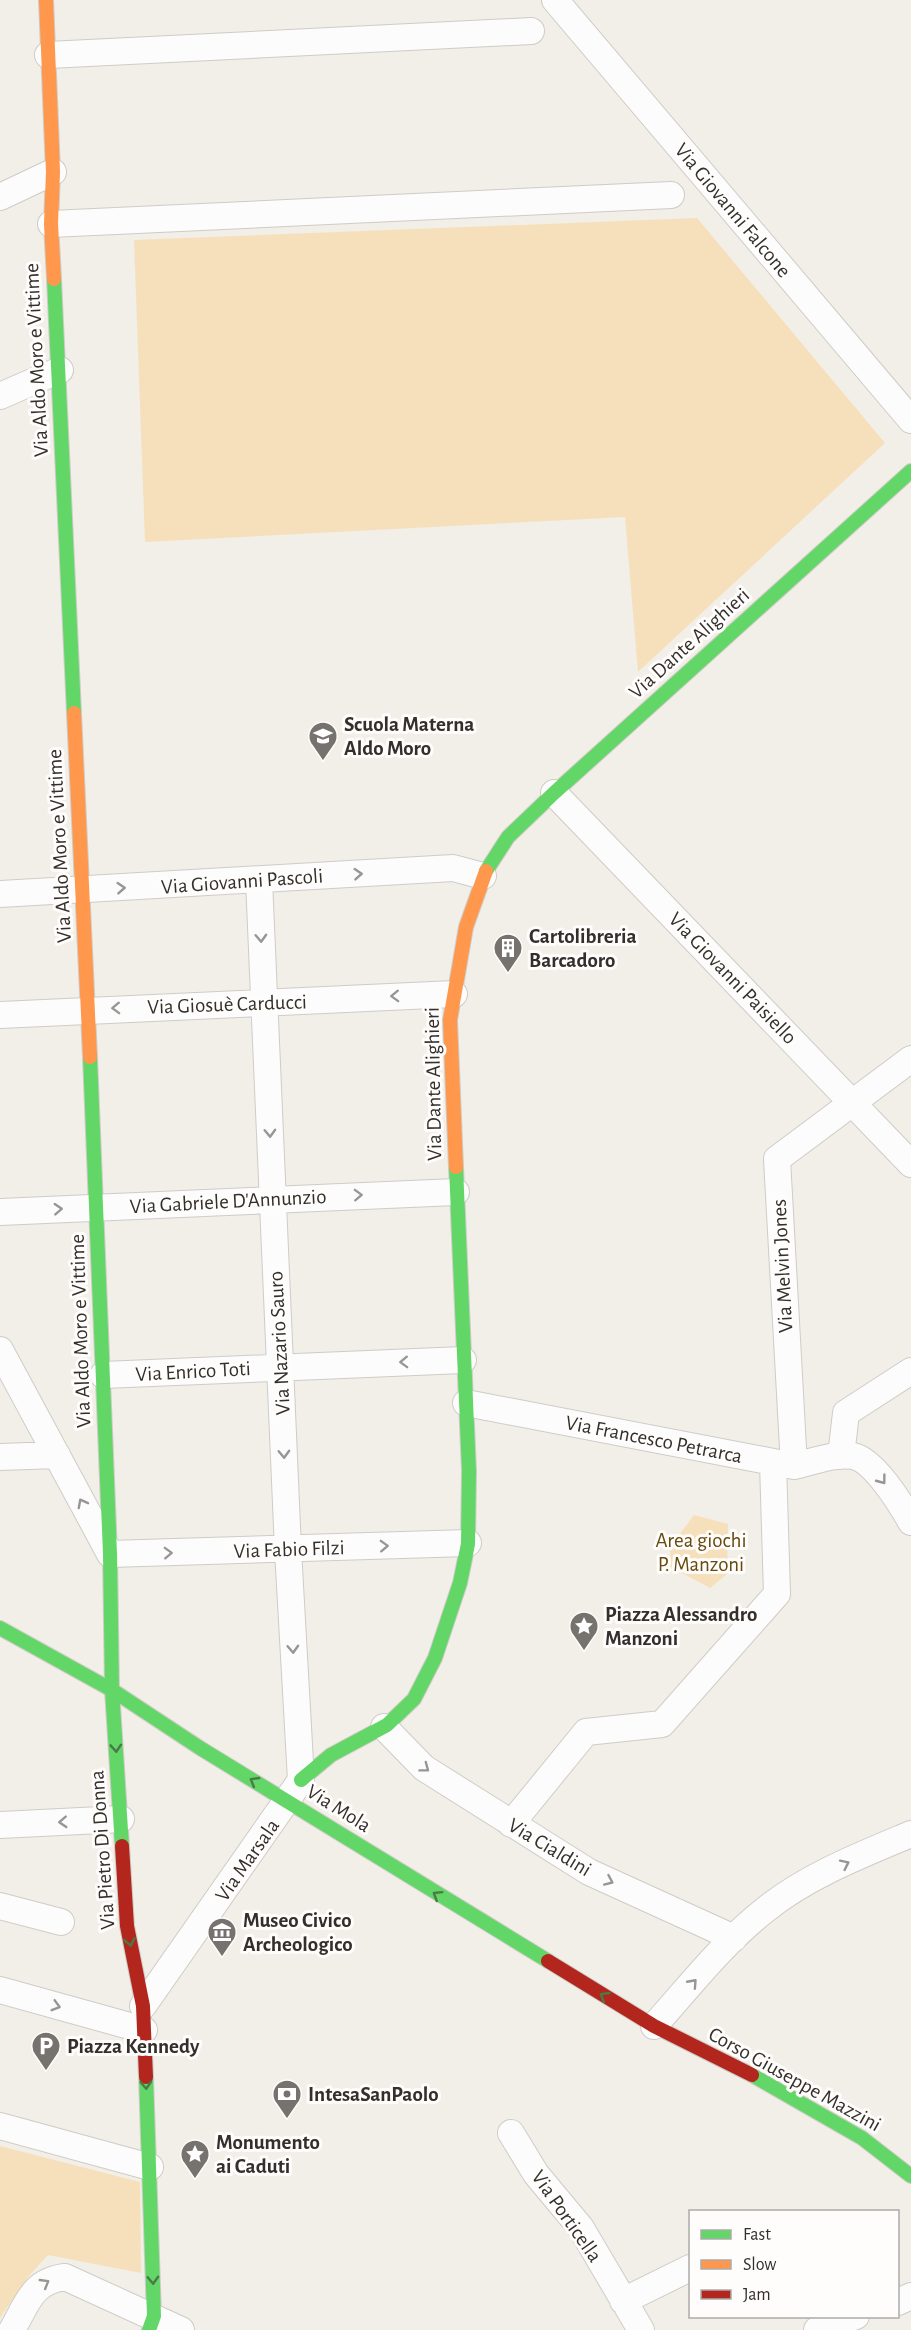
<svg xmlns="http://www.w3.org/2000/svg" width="911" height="2330" font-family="'Alegreya Sans',sans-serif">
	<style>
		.green { fill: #f6e0bb }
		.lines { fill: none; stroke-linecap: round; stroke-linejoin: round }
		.street-casing { stroke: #cfccc7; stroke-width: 28 }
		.fast-casing { stroke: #cfccc7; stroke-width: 16 }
		.slow-casing { stroke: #cfccc7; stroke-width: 16 }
		.jam-casing { stroke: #cfccc7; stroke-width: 16 }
		.street { stroke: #fdfcfc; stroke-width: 26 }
		.fast { stroke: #63d668; stroke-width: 14 }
		.slow { stroke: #ff974d; stroke-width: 14 }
		.jam { stroke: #b3261e; stroke-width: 14 }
		.oneway { stroke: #989694 }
		.oneway2 { stroke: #497b47 }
		.labels { text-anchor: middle; stroke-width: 6; stroke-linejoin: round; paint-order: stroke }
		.street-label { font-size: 21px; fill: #33302c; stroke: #fefdfb }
		.poi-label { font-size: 21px; font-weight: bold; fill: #33302c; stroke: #fefdfb; text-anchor: start }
		.park-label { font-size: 21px; fill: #664a0f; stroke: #fefdfb }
	</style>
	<rect width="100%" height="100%" fill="#f2eee8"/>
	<path class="green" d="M697,218L885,443L638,672L625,517L145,542L134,240Z
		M694,1515L728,1524L727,1574L710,1588L671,1567L670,1547Z
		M0,2146L140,2182L141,2273L48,2255L28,2277L0,2318Z"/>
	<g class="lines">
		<g class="street-casing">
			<path id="street" d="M555,0L911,420
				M48,55L531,31
				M0,197L53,172
				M51,224L671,195
				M0,396L60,370
				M554,793L911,1164
				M0,894L453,868L483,876
				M0,1015L454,994
				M0,1212L456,1192
				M0,1350L110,1554L468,1543
				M103,1375L463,1360
				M466,1403L794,1466C812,1462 835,1453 853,1456C874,1460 901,1504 911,1522
				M841,1456L846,1413L911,1371
				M0,1457L57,1455
				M794,1466L777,1159L911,1059
				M384,1727L424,1768L589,1872L734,1938
				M511,1824L586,1732L662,1724L777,1594L773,1463
				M0,1825L121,1819
				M0,1906L61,1922
				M0,1990L144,2030
				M143,2006L301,1780L288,1550L259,880
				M654,2026C689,1987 723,1943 765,1910C807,1876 861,1855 911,1834
				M0,2126L150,2167
				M511,2133L536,2174L581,2228L641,2330
				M623,2301L690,2268
				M898,2302L911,2296
				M12,2330C27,2304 32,2281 65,2277L181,2330
				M817,2330L856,2316"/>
		</g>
		<g class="fast-casing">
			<path id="fast" d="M54,279L74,713
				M486,871L508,837L554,793L911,471
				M90,1057L110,1554L112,1690L122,1846
				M0,1628L112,1690L200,1748L548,1961
				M301,1780L331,1755L387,1725L414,1699L435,1658L460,1583L468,1544L469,1471L456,1167
				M752,2075L862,2138L911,2176
				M146,2077L154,2316L149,2330"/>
		</g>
		<g class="slow-casing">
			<path id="slow" d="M46,0L53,172L51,224L54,279
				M74,713L90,1057
				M456,1167L450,1020L466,927L486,871"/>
		</g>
		<g class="jam-casing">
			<path id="jam" d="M122,1846L127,1926L143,2006L146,2077
				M548,1961L654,2026L752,2075"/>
		</g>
		<use href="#street" class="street"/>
		<use href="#fast" class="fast"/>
		<use href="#slow" class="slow"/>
		<use href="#jam" class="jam"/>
	</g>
	<defs><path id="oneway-chevron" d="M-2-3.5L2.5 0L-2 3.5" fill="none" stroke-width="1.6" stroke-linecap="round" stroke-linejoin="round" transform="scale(1.5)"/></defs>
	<g class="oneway">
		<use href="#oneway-chevron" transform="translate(358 874) rotate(-4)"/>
		<use href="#oneway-chevron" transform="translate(121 888) rotate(-4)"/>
		<use href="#oneway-chevron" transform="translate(261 938) rotate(88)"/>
		<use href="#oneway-chevron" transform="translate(395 996) rotate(178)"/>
		<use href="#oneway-chevron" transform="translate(116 1008) rotate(178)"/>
		<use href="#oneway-chevron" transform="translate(270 1133) rotate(88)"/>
		<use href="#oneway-chevron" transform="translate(358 1195) rotate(-2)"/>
		<use href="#oneway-chevron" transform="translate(58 1209) rotate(-3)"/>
		<use href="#oneway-chevron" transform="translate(404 1362) rotate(178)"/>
		<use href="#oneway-chevron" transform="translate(284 1454) rotate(88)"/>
		<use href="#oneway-chevron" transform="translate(882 1480) rotate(53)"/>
		<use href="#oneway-chevron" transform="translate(82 1503) rotate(-118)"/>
		<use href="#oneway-chevron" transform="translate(384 1546) rotate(-2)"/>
		<use href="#oneway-chevron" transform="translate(168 1553) rotate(-2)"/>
		<use href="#oneway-chevron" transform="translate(293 1649) rotate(87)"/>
		<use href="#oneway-chevron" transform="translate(425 1768) rotate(37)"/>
		<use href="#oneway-chevron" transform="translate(63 1822) rotate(177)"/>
		<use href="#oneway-chevron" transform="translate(845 1864) rotate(-26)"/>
		<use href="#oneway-chevron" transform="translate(609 1881) rotate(24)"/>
		<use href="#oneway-chevron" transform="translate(693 1983) rotate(-48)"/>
		<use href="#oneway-chevron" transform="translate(56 2006) rotate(16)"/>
		<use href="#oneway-chevron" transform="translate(45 2283) rotate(-31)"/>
	</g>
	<g class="oneway2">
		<use href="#oneway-chevron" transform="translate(116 1748) rotate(86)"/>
		<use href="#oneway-chevron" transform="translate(254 1781) rotate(-149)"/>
		<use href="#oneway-chevron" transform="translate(437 1895) rotate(-148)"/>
		<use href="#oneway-chevron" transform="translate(130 1942) rotate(79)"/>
		<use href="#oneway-chevron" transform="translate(604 1996) rotate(-149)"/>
		<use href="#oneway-chevron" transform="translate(146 2085) rotate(87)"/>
		<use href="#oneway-chevron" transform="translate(153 2280) rotate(88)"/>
	</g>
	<defs>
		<g id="school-pin" transform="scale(1.5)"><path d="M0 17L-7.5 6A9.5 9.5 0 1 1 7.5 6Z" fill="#76726e" stroke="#fefdfb"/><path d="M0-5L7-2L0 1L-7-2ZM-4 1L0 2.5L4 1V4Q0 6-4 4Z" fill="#fff"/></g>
		<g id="building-pin" transform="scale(1.5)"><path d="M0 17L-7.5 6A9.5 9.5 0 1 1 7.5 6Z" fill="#76726e" stroke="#fefdfb"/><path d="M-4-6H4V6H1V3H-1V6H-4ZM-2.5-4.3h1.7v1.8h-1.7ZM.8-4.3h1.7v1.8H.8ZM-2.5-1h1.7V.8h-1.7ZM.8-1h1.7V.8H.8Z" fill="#fff"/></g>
		<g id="sight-pin" transform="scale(1.5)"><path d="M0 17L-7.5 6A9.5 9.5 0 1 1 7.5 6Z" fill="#76726e" stroke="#fefdfb"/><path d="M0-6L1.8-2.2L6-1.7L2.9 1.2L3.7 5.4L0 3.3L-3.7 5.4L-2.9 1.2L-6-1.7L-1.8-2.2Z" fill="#fff"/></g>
		<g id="museum-pin" transform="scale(1.5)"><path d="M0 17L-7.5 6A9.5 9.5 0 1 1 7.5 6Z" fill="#76726e" stroke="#fefdfb"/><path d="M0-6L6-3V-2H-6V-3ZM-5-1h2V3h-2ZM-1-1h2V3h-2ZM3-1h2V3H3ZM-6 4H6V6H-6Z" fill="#fff"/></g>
		<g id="parking-pin" transform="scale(1.5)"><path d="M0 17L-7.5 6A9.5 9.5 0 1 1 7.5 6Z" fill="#76726e" stroke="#fefdfb"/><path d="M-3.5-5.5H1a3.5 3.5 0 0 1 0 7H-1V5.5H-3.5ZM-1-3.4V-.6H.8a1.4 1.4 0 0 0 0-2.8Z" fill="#fff"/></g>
		<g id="bank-pin" transform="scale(1.5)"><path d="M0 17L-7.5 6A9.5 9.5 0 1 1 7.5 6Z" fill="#76726e" stroke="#fefdfb"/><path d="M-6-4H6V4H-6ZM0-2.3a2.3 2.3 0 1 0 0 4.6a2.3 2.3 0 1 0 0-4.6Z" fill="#fff"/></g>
	</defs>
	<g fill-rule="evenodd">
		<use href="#school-pin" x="323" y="736"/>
		<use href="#building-pin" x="508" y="948"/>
		<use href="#sight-pin" x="584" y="1626"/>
		<use href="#museum-pin" x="222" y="1932"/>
		<use href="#parking-pin" x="46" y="2046"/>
		<use href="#bank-pin" x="287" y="2094"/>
		<use href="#sight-pin" x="195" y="2154"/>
	</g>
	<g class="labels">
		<g class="street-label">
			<text transform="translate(733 210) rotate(50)" y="7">Via Giovanni Falcone</text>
			<text transform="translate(36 360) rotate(-93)" y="7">Via Aldo Moro e Vittime</text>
			<text transform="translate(689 643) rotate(-42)" y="7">Via Dante Alighieri</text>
			<text transform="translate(59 846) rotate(-93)" y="7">Via Aldo Moro e Vittime</text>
			<text transform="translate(242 881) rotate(-4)" y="7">Via Giovanni Pascoli</text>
			<text transform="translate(733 978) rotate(46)" y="7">Via Giovanni Paisiello</text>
			<text transform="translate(227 1004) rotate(-2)" y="7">Via Giosuè Carducci</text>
			<text transform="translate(433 1084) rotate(-91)" y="7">Via Dante Alighieri</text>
			<text transform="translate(228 1201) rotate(-3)" y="7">Via Gabriele D'Annunzio</text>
			<text transform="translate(782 1266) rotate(-93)" y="7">Via Melvin Jones</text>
			<text transform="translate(80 1331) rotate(-92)" y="7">Via Aldo Moro e Vittime</text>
			<text transform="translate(279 1343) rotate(-93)" y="7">Via Nazario Sauro</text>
			<text transform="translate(193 1371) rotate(-3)" y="7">Via Enrico Toti</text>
			<text transform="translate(654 1439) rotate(11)" y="7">Via Francesco Petrarca</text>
			<text transform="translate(289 1549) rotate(-2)" y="7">Via Fabio Filzi</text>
			<text transform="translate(339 1808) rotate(32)" y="7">Via Mola</text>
			<text transform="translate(550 1847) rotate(31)" y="7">Via Cialdini</text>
			<text transform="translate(102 1850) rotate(-94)" y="7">Via Pietro Di Donna</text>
			<text transform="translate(247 1860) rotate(-55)" y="7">Via Marsala</text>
			<text transform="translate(795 2079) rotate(29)" y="7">Corso Giuseppe Mazzini</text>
			<text transform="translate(567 2216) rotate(55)" y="7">Via Porticella</text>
		</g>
		<g class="poi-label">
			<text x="344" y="731">Scuola Materna<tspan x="344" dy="24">Aldo Moro</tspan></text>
			<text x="529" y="943">Cartolibreria<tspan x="529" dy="24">Barcadoro</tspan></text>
			<text x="605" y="1621">Piazza Alessandro<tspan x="605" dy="24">Manzoni</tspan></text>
			<text x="243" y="1927">Museo Civico<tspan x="243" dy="24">Archeologico</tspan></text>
			<text x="67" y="2053">Piazza Kennedy</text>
			<text x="308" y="2101">IntesaSanPaolo</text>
			<text x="216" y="2149">Monumento<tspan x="216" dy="24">ai Caduti</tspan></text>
		</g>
		<g class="park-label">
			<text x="701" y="1547">Area giochi<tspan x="701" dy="24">P. Manzoni</tspan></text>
		</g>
	</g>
	<rect x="689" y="2210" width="210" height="108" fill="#fefdfb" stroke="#adaba8" stroke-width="1.5"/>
	<rect x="701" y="2230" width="30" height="9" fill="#63d668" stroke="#adaba8" stroke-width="1.5"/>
	<text x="743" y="2240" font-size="18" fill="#33302c">Fast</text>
	<rect x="701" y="2260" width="30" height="9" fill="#ff974d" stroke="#adaba8" stroke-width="1.5"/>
	<text x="743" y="2270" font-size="18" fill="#33302c">Slow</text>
	<rect x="701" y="2290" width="30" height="9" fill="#b3261e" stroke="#adaba8" stroke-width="1.5"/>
	<text x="743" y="2300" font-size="18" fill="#33302c">Jam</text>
</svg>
